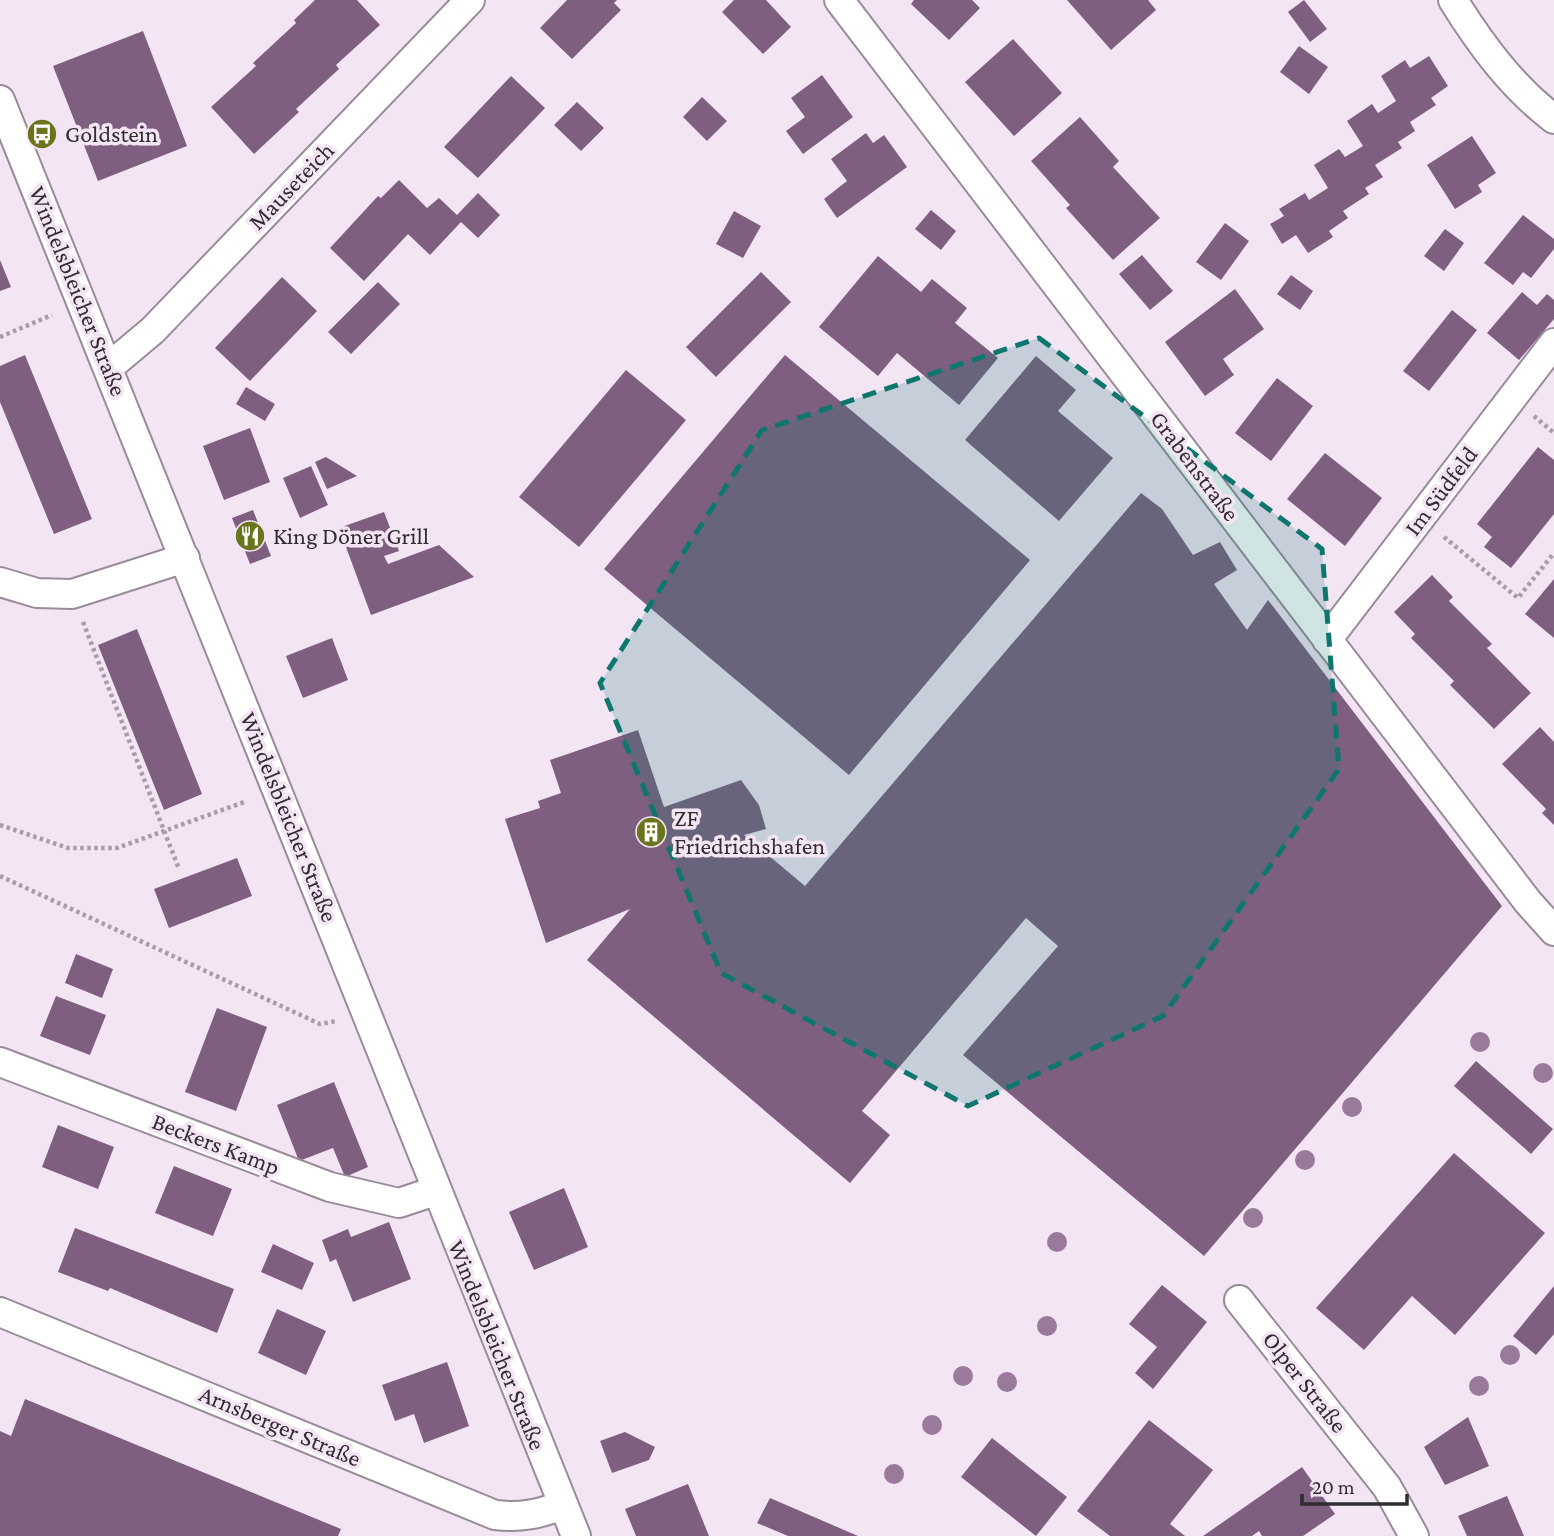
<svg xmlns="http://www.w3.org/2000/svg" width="1554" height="1536" font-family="'Crimson Pro',serif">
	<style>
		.building { fill: #7f5f80 }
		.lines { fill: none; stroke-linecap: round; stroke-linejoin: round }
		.minor-casing { stroke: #998b99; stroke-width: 32 }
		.path { stroke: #a89ca8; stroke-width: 4.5; stroke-dasharray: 3.5 3.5; stroke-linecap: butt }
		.minor { stroke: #fff; stroke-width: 28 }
		.tree { fill: #997a9a }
		.marked { fill: #0f766e; fill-opacity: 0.2; stroke: #0f766e; stroke-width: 5; stroke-dasharray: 14 9; stroke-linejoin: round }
		.labels { text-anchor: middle; stroke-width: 7; stroke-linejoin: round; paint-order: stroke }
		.poi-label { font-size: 24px; fill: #322c32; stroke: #f4e5f4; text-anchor: start }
		.street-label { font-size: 24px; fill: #322c32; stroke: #f4e5f4 }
	</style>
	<rect width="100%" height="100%" fill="#f4e5f4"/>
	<path class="building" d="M315,0H357L380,25L336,65L339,69L296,109L299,112L254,154L211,107L256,66L253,63L296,23L294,20Z
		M567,0H617L614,3L621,10L572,59L540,28Z
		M734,0H766L791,27L763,54L722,12Z
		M914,0H972L980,8L949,40L911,4Z
		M1067,0H1148L1156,10L1111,50Z
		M1304,0L1327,29L1310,42L1288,12Z
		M143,31L187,146L98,181L53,66Z
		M1013,39L1062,93L1014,136L965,82Z
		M1299,46L1328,67L1309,94L1280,72Z
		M1429,56L1448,86L1431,98L1436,105L1410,122L1415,131L1398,142L1402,148L1375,165L1383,177L1365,188L1369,194L1343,211L1348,218L1329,231L1333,237L1308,253L1296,235L1282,244L1270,224L1284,216L1279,209L1305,193L1309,200L1328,188L1314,165L1339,149L1345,157L1363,146L1347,121L1372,104L1378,113L1396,101L1381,76L1405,60L1410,68Z
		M822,75L853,117L803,154L786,131L805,117L791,98Z
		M511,76L545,108L478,178L444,147Z
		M702,97L727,121L707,141L683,117Z
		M577,102L604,128L581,151L554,125Z
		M1080,117L1119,161L1113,167L1160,218L1113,260L1066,208L1070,205L1031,161Z
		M866,133L873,143L884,135L907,167L837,218L824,199L847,181L831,159Z
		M1472,136L1496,173L1478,185L1482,192L1455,209L1427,165Z
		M399,180L427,208L439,198L457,215L478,193L500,215L478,238L461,222L430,255L408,234L364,281L330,248L378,196L381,198Z
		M931,210L956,231L941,250L915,229Z
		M734,211L761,226L743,258L716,244Z
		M1523,215L1554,239V249L1531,278L1523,272L1513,285L1484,263Z
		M1225,223L1249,241L1221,280L1196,262Z
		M1445,229L1464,243L1444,271L1424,256Z
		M1142,255L1173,291L1150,310L1119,274Z
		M878,256L921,292L932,279L967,308L955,323L998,358L959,405L897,353L878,376L819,327Z
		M0,260L11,287L0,291Z
		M761,272L791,302L716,377L686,347Z
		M1291,275L1313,291L1300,310L1277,294Z
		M282,277L317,311L250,381L215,348Z
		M378,282L400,304L351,354L328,332Z
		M1235,289L1264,329L1223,359L1234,375L1205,396L1165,342Z
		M1522,292L1537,305L1547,294L1554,300V319L1519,360L1487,333Z
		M1452,310L1477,330L1429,391L1403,371Z
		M25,355L92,519L54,534L0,402V366Z
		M785,355L1030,560L849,775L604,569Z
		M1036,356L1076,390L1058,411L1113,458L1059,521L965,440Z
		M626,370L686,420L579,547L519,497Z
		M1277,378L1313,406L1271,461L1235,433Z
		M246,387L275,404L265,421L236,404Z
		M250,428L270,482L224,500L203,446Z
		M1538,447L1554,460V514L1511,568L1484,547L1492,537L1477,524Z
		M1325,453L1382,498L1345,546L1287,499Z
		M326,457L357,476L327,489L315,462Z
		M311,466L328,505L300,518L283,478Z
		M1141,493L1162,509L1193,555L1220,542L1237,570L1214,584L1247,630L1268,600L1502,906L1204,1256L963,1055L1058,946L1026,918L862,1111L890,1135L850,1183L587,960L630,909L546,943L505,819L540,808L538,801L561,793L550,760L638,730L664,807L741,780L759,805L766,829L744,835L805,886Z
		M253,510L271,556L250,564L232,518Z
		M384,512L399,551L384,556L388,564L439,545L474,577L371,615L339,528Z
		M1432,575L1453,597L1449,601L1492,644L1487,648L1531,693L1494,729L1450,685L1454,681L1411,638L1415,634L1394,612Z
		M1554,579V638L1525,614Z
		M137,629L202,794L164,810L98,645Z
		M332,638L348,680L303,698L286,656Z
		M1540,727L1554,742V825L1542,813L1546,809L1502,764Z
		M237,858L252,896L169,928L154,889Z
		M76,954L113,969L102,998L65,983Z
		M56,996L106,1015L90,1055L40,1036Z
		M217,1008L267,1027L236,1111L185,1092Z
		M1476,1061L1553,1129L1531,1154L1454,1086Z
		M334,1082L368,1167L345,1177L333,1148L299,1161L277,1105Z
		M58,1125L114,1147L98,1189L42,1167Z
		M1454,1153L1545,1233L1455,1335L1412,1296L1364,1350L1316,1308Z
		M174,1166L232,1189L213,1236L155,1213Z
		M564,1188L588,1247L534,1270L509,1212Z
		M389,1222L411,1279L353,1302L336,1259L330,1262L322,1240L348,1229L351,1237Z
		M75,1228L234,1289L217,1333L110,1288L108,1291L58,1272Z
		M273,1244L314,1263L302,1290L261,1272Z
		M1162,1285L1207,1322L1153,1389L1135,1373L1157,1347L1129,1324Z
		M1554,1286V1334L1536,1355L1513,1336Z
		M277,1309L326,1331L306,1375L258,1353Z
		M447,1362L469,1426L424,1443L414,1414L395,1421L382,1385Z
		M25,1399L341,1529L338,1536H0V1431L11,1436Z
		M1468,1417L1489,1466L1445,1485L1424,1447Z
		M1149,1420L1213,1470L1170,1524L1185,1536H1110L1077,1511Z
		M625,1432L655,1447L649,1460L612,1473L600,1441Z
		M992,1438L1067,1497L1036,1536L961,1477Z
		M1302,1467L1335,1514L1303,1536H1262L1259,1531L1252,1536H1203Z
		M688,1484L709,1536H636L625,1509Z
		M1507,1496L1524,1536H1467L1458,1516Z
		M770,1498L858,1536H788L757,1523Z"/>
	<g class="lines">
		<g class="minor-casing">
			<path id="minor" d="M839,0L1528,902L1554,931
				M1453,0C1481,45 1512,87 1554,119
				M0,100L576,1536
				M109,367L153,330L470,0
				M0,582L37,593L72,594L185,558
				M1327,640L1554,343
				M0,1062L330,1187L399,1203L435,1191
				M1239,1300L1387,1487L1414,1536
				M0,1312L495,1515C521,1518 539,1514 563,1505"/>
		</g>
		<path class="path" d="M0,337L52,315
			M1534,416L1554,433
			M1444,537L1518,598L1554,553
			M83,622L179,869
			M0,825L68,848H117L247,801
			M0,876L320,1024L337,1021"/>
		<use href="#minor" class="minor"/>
	</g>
	<g class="tree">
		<circle cx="1480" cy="1042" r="10"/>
		<circle cx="1543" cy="1073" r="10"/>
		<circle cx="1352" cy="1107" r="10"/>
		<circle cx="1305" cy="1160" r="10"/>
		<circle cx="1253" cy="1218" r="10"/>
		<circle cx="1057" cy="1242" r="10"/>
		<circle cx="1047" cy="1326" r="10"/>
		<circle cx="1510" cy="1355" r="10"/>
		<circle cx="963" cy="1376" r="10"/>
		<circle cx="1007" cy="1382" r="10"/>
		<circle cx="1479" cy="1386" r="10"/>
		<circle cx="932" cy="1425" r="10"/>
		<circle cx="894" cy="1474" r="10"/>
	</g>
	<path class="marked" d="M1039,338L1322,549L1339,769L1163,1016L968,1106L721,973L600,683L762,430Z"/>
	<defs>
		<g id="bus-disc" transform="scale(1.575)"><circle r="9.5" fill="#6a741d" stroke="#f4e5f4"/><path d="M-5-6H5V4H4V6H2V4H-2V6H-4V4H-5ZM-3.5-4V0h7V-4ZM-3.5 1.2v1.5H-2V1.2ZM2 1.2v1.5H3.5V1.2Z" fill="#fff"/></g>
		<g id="restaurant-disc" transform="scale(1.575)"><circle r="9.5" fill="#6a741d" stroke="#f4e5f4"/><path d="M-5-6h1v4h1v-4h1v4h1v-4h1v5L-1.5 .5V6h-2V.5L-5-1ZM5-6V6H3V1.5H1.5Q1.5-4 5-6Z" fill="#fff"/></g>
		<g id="building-disc" transform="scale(1.575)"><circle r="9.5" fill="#6a741d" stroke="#f4e5f4"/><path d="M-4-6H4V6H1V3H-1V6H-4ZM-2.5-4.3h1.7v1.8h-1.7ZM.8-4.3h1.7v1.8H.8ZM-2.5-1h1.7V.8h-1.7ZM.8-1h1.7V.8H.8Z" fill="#fff"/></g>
	</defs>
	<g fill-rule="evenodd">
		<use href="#bus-disc" x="42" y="134"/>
		<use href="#restaurant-disc" x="250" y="536"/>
		<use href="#building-disc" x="651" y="832"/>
	</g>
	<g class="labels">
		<g class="poi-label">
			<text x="65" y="142">Goldstein</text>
			<text x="273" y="544">King Döner Grill</text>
			<text x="674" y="826">ZF<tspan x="674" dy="28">Friedrichshafen</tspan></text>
		</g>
		<g class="street-label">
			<text transform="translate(291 186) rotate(-46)" y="8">Mauseteich</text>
			<text transform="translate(78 291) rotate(68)" y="8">Windelsbleicher Straße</text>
			<text transform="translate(1195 466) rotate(53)" y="8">Grabenstraße</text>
			<text transform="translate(1441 491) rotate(-53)" y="8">Im Südfeld</text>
			<text transform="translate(289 817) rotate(68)" y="8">Windelsbleicher Straße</text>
			<text transform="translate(216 1144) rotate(21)" y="8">Beckers Kamp</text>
			<text transform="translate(497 1345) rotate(68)" y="8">Windelsbleicher Straße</text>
			<text transform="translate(1305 1382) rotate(52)" y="8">Olper Straße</text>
			<text transform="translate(280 1426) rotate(23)" y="8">Arnsberger Straße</text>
		</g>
	</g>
	<path d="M1302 1494v10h105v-10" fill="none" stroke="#322c32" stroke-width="3.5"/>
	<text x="1312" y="1494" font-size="21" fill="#322c32" stroke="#f4e5f4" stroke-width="5" paint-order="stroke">20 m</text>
</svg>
